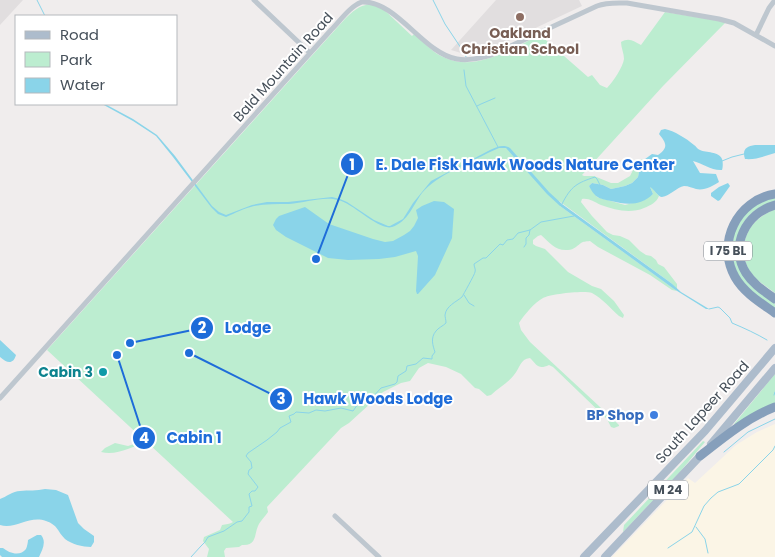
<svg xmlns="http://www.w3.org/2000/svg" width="775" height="557" font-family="Poppins,sans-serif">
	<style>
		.commercial { fill: #fbf5e6 }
		.education { fill: #e1dedf }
		.green { fill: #bcedd0 }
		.water { fill: #8ad4e9 }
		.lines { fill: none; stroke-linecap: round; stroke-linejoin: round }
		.stream { stroke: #8ad4e9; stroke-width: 1 }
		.street { stroke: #bec7cf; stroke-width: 5 }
		.primary { stroke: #adbccc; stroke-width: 8 }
		.highway { stroke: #869fbb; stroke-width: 9 }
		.education-dot { fill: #8d6e63; stroke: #fff; stroke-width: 2 }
		.culture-dot { fill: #0f9aa8; stroke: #fff; stroke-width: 2 }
		.shop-dot { fill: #3f7fe0; stroke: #fff; stroke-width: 2 }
		.labels { text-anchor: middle; stroke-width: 4; stroke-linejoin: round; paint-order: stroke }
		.shield { fill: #fff; stroke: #7e848c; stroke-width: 1 }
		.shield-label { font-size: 12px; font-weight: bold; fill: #46505a }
		.education-label { font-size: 14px; font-weight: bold; fill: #785e54; stroke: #fff }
		.street-label { font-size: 14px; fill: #46505a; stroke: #fff }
		.culture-label { font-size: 14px; font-weight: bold; fill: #0d838f; stroke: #fff; text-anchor: end }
		.shop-label { font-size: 14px; font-weight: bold; fill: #366cbe; stroke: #fff; text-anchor: end }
		.leader { fill: none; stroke: #1e6cd9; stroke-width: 2 }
		.callout-dot { fill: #1e6cd9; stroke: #fff; stroke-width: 2 }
		.mark-label { font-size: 15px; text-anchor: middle; font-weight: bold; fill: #fff }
		.callout-label { font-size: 15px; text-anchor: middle; font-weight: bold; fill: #1e6cd9; stroke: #fff; stroke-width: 4; stroke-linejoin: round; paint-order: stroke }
	</style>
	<rect width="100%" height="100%" fill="#f0eded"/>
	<path class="commercial" d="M775,424V557H612L688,478L695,483L736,445L757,432Z"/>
	<path class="education" d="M0,0H23L0,25Z
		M496,0H579L582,6L487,51L469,53H461L451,50Z"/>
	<path class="green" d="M370,4L380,6L412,36L415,33C423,41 431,51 441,56C474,74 511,49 540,35L588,77L592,75L600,85L607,88C613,82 623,67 624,59C624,53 621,48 621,42C629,37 634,41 641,45L665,12L726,22L663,86L582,175L584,176H594L611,183H618L630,176L636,164L639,160L645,159L641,162L638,177L632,183L625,186L611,189L603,185L592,183L589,186L597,197L625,205L644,200L653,194L650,187H651L659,196C656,203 651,205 644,208C630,214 615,210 601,205C594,202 589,198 582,199L581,202L592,216L607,232L613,235L620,236L629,240L640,251L646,255L651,256L656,260L658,264L664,267L677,284V290L671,283L559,201L560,206L677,291L672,290L650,275L598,247L590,241C580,242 583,242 576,247C573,249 571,250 568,250C555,251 550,243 541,235L538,236L533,240V244L536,246L545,249L568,272L592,286L601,289L614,301L624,315L623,318L619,316C611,309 602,298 592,293C585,290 550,294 543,298C535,302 524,315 519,323L521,330L530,342L614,420L619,425V426L614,428L611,427L607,419L553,367L549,365C538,370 537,365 530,358C520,359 520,368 514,375C508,383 498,388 491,395L487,396L479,389L475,388L461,374L446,367L428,363L419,368L410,381L401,383L383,392L349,423L341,428L267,507L268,512C265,517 260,521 258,526C254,535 257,546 242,545L239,547L226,548L224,551L225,557H207L209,549L203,541L204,537L220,530L222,525C226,524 230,524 233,522L150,445C133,443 119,457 101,452L105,448L115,443L128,446L137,443L143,439L47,350L344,20C353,11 358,6 370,4Z
		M775,196V201C753,208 741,219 736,242L754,288L775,304V309L742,284L731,258L734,232L748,209Z
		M775,209V293C767,287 757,281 751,273C740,258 742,235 755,222C761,216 767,213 775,209Z
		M775,374V404L736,425L734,424Z
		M703,441L705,442L679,473L623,532L624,525Z"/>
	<path class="water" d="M102,104H105L133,119L157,135L175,156L212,206L219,212L226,215L252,205L267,202H288L332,197L340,199L347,202L374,220L388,226H390L403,219L413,203L431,181L490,150C497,147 503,144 510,148L549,192L562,204L671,283L681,292L709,309H706L674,289L560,206L547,194L506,148H499L490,152C469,163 437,175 422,193C413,205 408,222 392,227C379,231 353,203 338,200C323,196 305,203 289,204C277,204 266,204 254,206C245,208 235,213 226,217L218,214L211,207L173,157L156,136L133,121Z
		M665,129C674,131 686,138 694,145C696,146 697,149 700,150C706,153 719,151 722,159C723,162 723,167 722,170C712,171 702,163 693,161L700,173L716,174L719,182C713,186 704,191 696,189C692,188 689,186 684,186C677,187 670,196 662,197C658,197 654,189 650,187L653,194C641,206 627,205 611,201C606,200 600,199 596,196C593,193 591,190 589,186L592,183L603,185L611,189L625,186L632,183L638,177L641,162L652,154L658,155C669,147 666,143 659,134L661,130Z
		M755,145H775V153C765,156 756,160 745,159C742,150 746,146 755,145Z
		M728,183L730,186L720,200L718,201L711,196V193L719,187Z
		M434,201L444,202L454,209L452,238L435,275L418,294H417L416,291L418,256L416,251L395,257L379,259L348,260L328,258L286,237L276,230L273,225L276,219L279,216L305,207L329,224L373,239L385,242L393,241L404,235L410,231L414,226L418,218L416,210L422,206Z
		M0,340L16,355C13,365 7,363 0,357Z
		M45,489L56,490L68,495L78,523L84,529L94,536V542L91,547C83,547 71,544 65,539C57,531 58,525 46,521C29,515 15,530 0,525V499C6,497 13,491 20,491C28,490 37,491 45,489Z
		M37,535H41C47,542 42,550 39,557H2L0,555V548H3C9,553 20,557 26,549C27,547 28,542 28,540Z"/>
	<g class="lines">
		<path class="stream" d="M37,0L45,16
			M433,0L445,24L465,54L466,57
			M464,70L466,86L498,147
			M477,106L481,104L495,98
			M722,161L732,157L744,154
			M562,204C571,186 577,183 595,177L597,179L600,185
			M524,247L526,244V238L529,235L530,230
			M464,295L469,303L474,306
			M709,309L718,307L720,308L730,318L732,323C744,328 757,334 767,340
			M774,395L775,392
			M724,452L748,432L775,419
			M696,527L705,539L708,553
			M668,548L692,532L704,506L711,498L718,492L739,484L773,450L775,446
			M191,557L201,546L205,542L208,537L224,531L237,522L242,521L249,512V507L252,506L249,494L252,491H255L258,487L248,474L249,470L252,468L251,462L246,456L248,453L267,440L277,432L280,428L291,422L289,416L294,414L296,412L309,413L316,410L325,411L341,408L353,411L358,404L371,399L381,388L395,384L397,382L398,376L406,371L407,366L416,364L423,358L432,359V356L435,352C433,346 430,338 436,331C438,328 443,326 446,323C446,320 445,317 445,315C446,306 456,302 462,297C463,295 475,274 475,272C476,269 474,267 474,264L483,258H486L500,244L503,245L507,240L513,239L518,233L530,230L541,222L574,216"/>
		<path class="street" d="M254,0L310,53
			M756,35L769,8L775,0
			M0,398L331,30C340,21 350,6 362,2C396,0 424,54 457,59C469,61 480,58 491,55L597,6C607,2 617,3 627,3L719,19L734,23L775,46
			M335,516L379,557"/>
		<path class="primary" d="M711,444L775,368
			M584,557L705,431L733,398L775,348
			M605,557L703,453"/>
		<path class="highway" d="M775,194C737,200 716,243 735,277C744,293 761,303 775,313
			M775,205C746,213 729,246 746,273C753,284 764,291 775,299
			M700,456C724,437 747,418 775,407"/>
	</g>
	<circle class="education-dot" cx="520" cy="17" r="5"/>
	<circle class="culture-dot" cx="103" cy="372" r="5"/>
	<circle class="shop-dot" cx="654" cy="415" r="5"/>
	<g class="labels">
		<g class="shield">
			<rect x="704" y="241.5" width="48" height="19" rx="4"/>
			<rect x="648" y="480.5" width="40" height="19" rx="4"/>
		</g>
		<g class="shield-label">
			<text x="728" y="255">I 75 BL</text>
			<text x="668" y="494">M 24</text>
		</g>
		<g class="education-label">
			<text x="520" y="38">Oakland<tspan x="520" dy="16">Christian School</tspan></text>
		</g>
		<g class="street-label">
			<text transform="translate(283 67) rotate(-48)" y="5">Bald Mountain Road</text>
			<text transform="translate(702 412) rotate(-48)" y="5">South Lapeer Road</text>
		</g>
		<g class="culture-label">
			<text x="93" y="377">Cabin 3</text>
		</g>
		<g class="shop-label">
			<text x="644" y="420">BP Shop</text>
		</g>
	</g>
	<path class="leader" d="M316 259L352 164M130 343L202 328M189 353L281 399M117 355L144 438"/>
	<g class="callout-dot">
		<circle cx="316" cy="259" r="5"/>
		<circle cx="130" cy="343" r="5"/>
		<circle cx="189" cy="353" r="5"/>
		<circle cx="117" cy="355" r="5"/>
		<circle cx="352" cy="164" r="12"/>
		<circle cx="202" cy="328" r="12"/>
		<circle cx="281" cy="399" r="12"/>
		<circle cx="144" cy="438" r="12"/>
	</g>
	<g class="mark-label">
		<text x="352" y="170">1</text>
		<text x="202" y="333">2</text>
		<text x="281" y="404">3</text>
		<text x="144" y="443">4</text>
	</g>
	<g class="callout-label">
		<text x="525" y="170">E. Dale Fisk Hawk Woods Nature Center</text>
		<text x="248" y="333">Lodge</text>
		<text x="378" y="404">Hawk Woods Lodge</text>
		<text x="194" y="443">Cabin 1</text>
	</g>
	<rect x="15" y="15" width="162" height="90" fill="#ffffff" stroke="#b5b9bd"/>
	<rect x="25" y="31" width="25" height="8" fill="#adbccc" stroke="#b5b9bd"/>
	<text x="60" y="40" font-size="15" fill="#46505a">Road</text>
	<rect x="25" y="52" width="25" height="15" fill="#bcedd0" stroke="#b5b9bd"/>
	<text x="60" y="65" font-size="15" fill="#46505a">Park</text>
	<rect x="25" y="78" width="25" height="15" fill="#8ad4e9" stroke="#b5b9bd"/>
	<text x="60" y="90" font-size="15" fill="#46505a">Water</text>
</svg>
